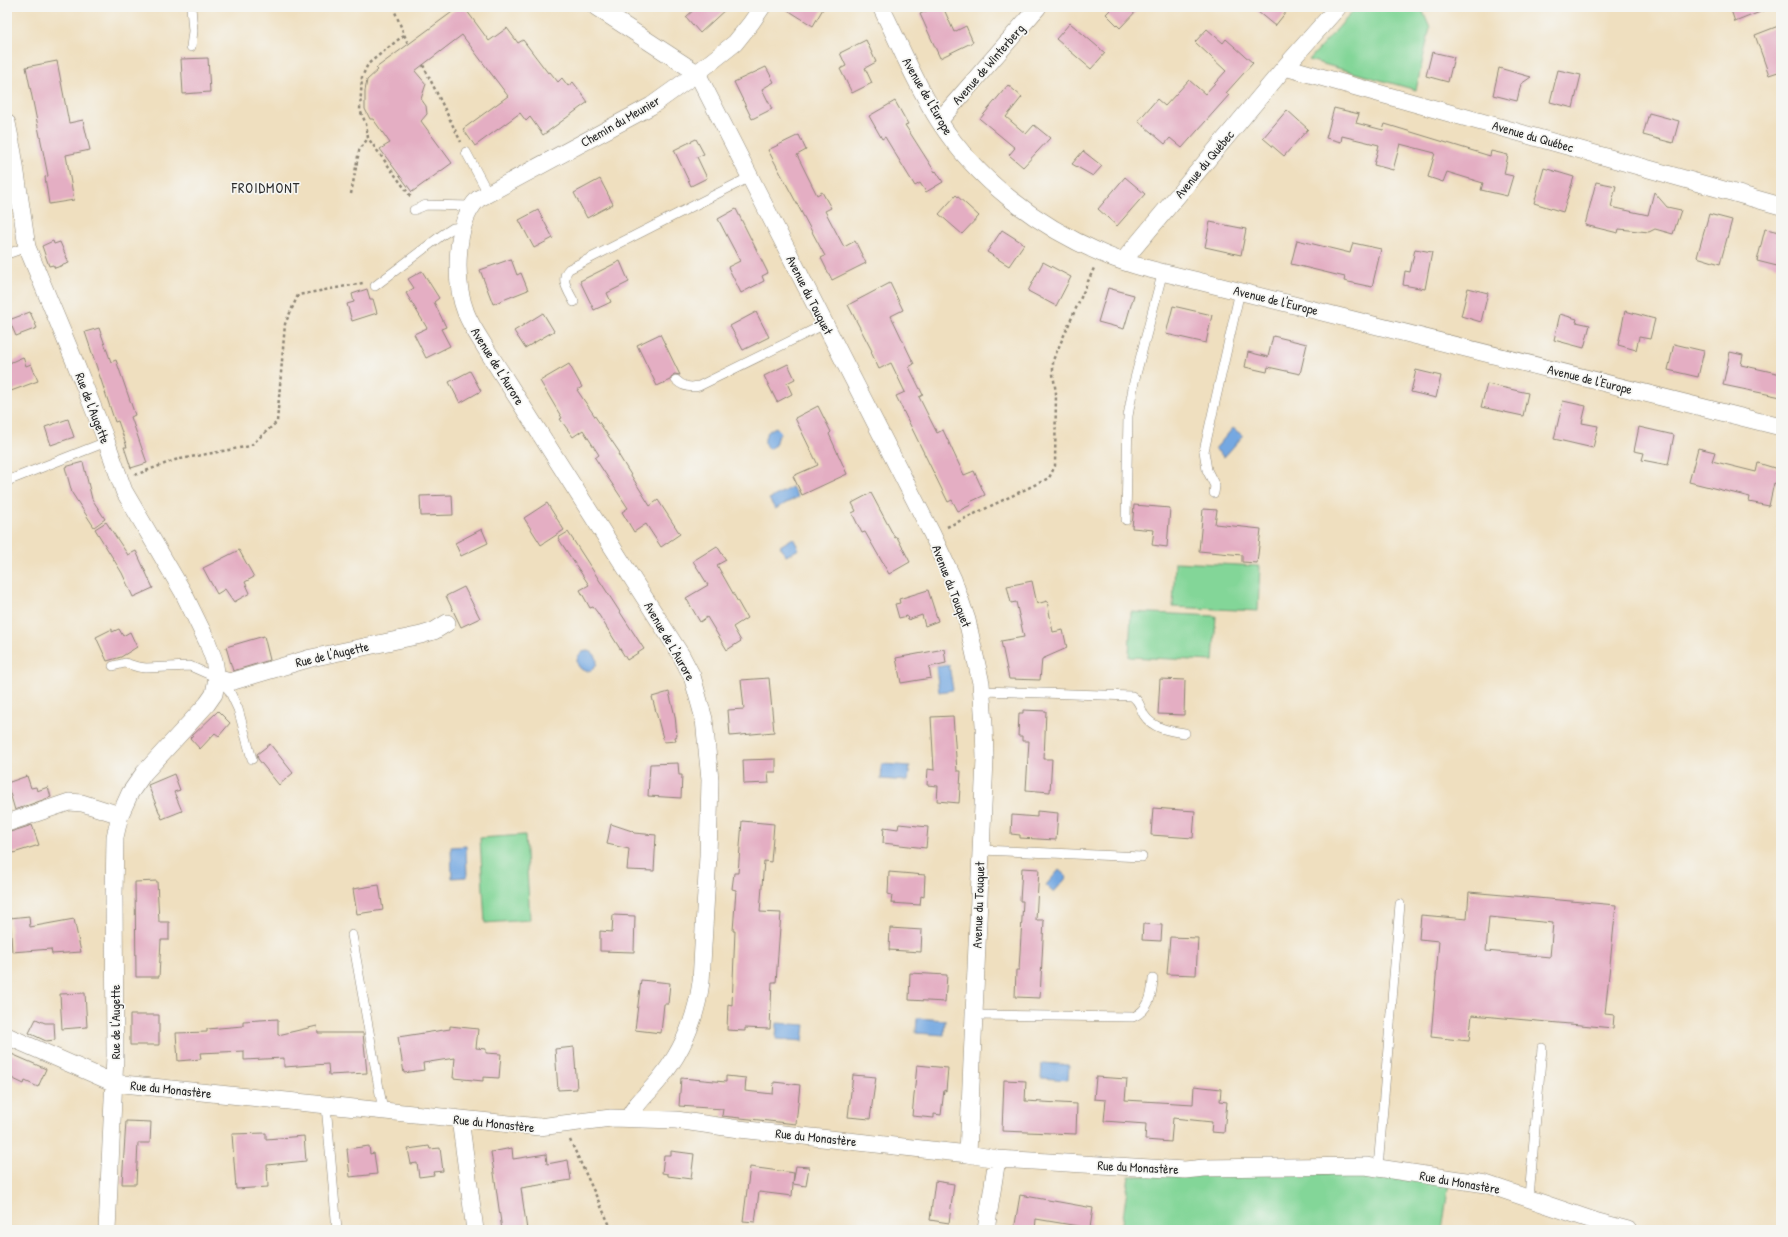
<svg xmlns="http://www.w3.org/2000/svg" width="1788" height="1237" font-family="'Patrick Hand',sans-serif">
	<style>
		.green { fill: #83d698; stroke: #578062 }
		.water { fill: #74a8e1; stroke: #506a86 }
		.building { fill: #e4aec3; fill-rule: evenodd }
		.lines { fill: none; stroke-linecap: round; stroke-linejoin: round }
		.lane-casing { stroke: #8d8575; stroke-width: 10 }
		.street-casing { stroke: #8d8575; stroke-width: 18 }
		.path { stroke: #8d8575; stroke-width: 2.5; stroke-dasharray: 3 3; stroke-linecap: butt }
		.lane { stroke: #fff; stroke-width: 9 }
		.street { stroke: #fff; stroke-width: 17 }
		.labels { text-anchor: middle; stroke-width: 3.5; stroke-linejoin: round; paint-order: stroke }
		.street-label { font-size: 13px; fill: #2b2b2b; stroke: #f6f6f2 }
		.neighbourhood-label { font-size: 14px; letter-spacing: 1px; fill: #2b2b2b; stroke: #f6f6f2 }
	</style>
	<rect width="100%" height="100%" fill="#f6f6f2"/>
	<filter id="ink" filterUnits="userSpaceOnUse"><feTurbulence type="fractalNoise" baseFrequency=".025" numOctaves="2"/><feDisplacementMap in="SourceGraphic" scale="8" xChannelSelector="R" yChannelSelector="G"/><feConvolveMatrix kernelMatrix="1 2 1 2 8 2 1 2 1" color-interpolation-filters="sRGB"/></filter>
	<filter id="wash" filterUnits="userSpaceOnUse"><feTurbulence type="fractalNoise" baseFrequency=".012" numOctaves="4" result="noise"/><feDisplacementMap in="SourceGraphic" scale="16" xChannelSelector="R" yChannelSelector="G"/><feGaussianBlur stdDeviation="0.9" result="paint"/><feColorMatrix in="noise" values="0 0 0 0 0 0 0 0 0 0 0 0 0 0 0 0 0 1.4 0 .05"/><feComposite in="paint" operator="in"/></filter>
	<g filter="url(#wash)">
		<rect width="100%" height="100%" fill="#efdfbf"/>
		<path class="green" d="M1357,7H1421L1430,28L1416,90L1309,60Z
			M1175,562L1260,566L1258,611L1173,607Z
			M1131,612L1216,616L1213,661L1129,657Z
			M525,835L530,920L485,923L480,838Z
			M1374,1173L1449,1183L1442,1230H1121L1129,1176Z"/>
		<path class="water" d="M776,427L781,432L777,438L775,445L769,449L765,445C764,435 767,431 776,427Z
			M1233,428L1243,436L1224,457L1215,449Z
			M792,487L798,497L775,509L769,499Z
			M793,538L799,549L786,556L780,546Z
			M577 661a10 10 0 1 1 20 0a10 10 0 1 1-20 0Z
			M949,665L953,690L939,692L936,667Z
			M882,764L910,766L908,781L881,779Z
			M466,846L467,877L452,878L451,847Z
			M1059,870L1067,877L1054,892L1046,885Z
			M917,1018L945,1020L944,1035L916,1033Z
			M777,1023L805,1025L803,1041L776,1039Z
			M1042,1063L1069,1065L1068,1080L1041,1078Z"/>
		<g id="blocks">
			<path class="building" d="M459,7H464L489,41L507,28L518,43L523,40L548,73L550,72L558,82L562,78L568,86L573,82L588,102L543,135L530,117L526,121L520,113L475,146L463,129L508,96L462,35L415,71L426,84L421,99L426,106L427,114L421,121L452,163L412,192L380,149L390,143L373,119H370L365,109V91L367,80L378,70L376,68Z
				M697,7H728L700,33L686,17Z
				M783,7H824L813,26Z
				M934,7H943L954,32L966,26L973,42L940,58L920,14Z
				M1113,7H1140L1120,28L1106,14Z
				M1252,7H1290L1275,26Z
				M1730,7H1770V8L1735,22Z
				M1070,23L1105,53L1091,69L1056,39Z
				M1781,25V71L1769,75L1755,35Z
				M1207,29L1223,43L1226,39L1253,63L1226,93L1229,95L1182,148L1170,138L1165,144L1138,121L1157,99L1165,106L1189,80L1205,94L1226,71L1195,42Z
				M866,40L876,62L865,68L872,83L852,93L840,69L846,66L840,53Z
				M1432,52L1454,57L1448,82L1426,76Z
				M208,58L210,92L183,94L181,59Z
				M57,61L69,123L83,120L90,150L66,155L74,200L49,204L45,177L48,176L26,67Z
				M766,67L774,82L762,89L772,109L752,119L734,82Z
				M1499,68L1531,77L1521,84L1517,101L1493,95Z
				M1558,70L1581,75L1573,108L1550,102Z
				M1008,85L1022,97L1006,117L1026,134L1034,125L1050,138L1023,167L1009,155L1015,148L980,119Z
				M895,101L908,124L905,125L935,172L936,171L943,182L926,192L920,183L915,186L885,137L882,139L869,116Z
				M1334,108L1359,114L1356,123L1383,130L1385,124L1490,156L1491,151L1508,155L1504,174L1513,176L1507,196L1481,190L1483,183L1447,172L1443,182L1428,177L1435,153L1400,144L1393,170L1374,165L1379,145L1342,136L1341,142L1326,138Z
				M1287,110L1308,129L1284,156L1263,138Z
				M1649,113L1679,121L1673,143L1643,135Z
				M799,135L806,150L797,155L817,195L822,192L831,208L825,211L844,247L855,241L866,263L832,280L821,258L825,256L768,150Z
				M696,139L704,154L697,157L707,178L691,186L674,150Z
				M1083,151L1102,166L1093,176L1072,164Z
				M1544,168L1574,177L1563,212L1534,203Z
				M1125,177L1145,194L1117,226L1098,209Z
				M600,179L613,204L587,218L574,193Z
				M1596,182L1616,186L1611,207L1648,215L1654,192L1667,207L1681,210L1673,234L1655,229L1649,232L1619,229L1618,233L1585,225Z
				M956,195L979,216L962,234L939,214Z
				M736,209L768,273L762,276L764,281L741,293L728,267L740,261L718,219Z
				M538,210L553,238L534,248L519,220Z
				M1709,214L1732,220L1720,264L1697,257Z
				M1210,222L1246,229L1241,255L1205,247Z
				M1765,229L1781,232V267L1757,261Z
				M1002,230L1024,244L1009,266L987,252Z
				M1297,240L1350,253L1353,243L1381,249L1372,287L1344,281L1345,277L1291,264Z
				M53,241L54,244L60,242L69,263L55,268L53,265L49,266L42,246Z
				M1415,249L1432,252L1425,289L1403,285L1405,271L1410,272Z
				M511,259L517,275L521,273L528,290L493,304L480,270Z
				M620,261L629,282L607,293L611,302L594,310L580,281Z
				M1043,262L1071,277L1056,306L1028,291Z
				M422,271L439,298L434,302L446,327L441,329L450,346L426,358L414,334L427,328L406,293L414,288L408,279Z
				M890,283L903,310L891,316L914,364L909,367L923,395L919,397L937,433L943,430L964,475L974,471L985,495L970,502L971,505L958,511L952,500L948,502L896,396L905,392L891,363L879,369L871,352L872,351L848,305Z
				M1108,288L1134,295L1124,329L1098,322Z
				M1468,288L1488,293L1481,322L1461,316Z
				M367,289L370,299H373L377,313L352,321L347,304L354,302L352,294Z
				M1173,306L1212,315L1206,343L1166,334Z
				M1625,311L1655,319L1650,339L1639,337L1636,350L1618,345Z
				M30,312L37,328L16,336L9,320Z
				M756,312L769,337L743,350L730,326Z
				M543,313L554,331L525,348L514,331Z
				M1560,314L1577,319L1576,322L1590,325L1584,348L1554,340Z
				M99,328L111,362L116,360L135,415L131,417L147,463L131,468L124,447H127L118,421L115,422L85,332Z
				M660,334L680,375L674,374L670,380L657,386L637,345Z
				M1273,336L1307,344L1300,374L1268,367L1267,372L1245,367L1248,352L1268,357Z
				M1674,344L1704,351L1698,377L1668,370Z
				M1730,352L1743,355L1741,365L1781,374V397L1723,385Z
				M23,357L26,366L31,364L38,381L11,391L7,381V364Z
				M569,364L582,387L577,390L620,453L618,454L650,506L658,500L680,534L661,547L646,524L634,532L622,512L628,508L595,458L599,455L583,430L573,437L560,419L562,418L540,381Z
				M788,364L795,379L787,383L792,394L777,402L764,376Z
				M1416,370L1441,376L1436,398L1411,392Z
				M470,371L481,391L460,403L449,382Z
				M1487,384L1528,393L1523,416L1481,407Z
				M1563,401L1586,406L1582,423L1598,426L1593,448L1554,439Z
				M818,406L831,432L829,434L847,474L802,495L793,476L818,465L795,418Z
				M68,419L74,437L51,445L45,427Z
				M1639,427L1674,435L1668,465L1642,460L1644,453L1634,451Z
				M1698,448L1715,452L1712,461L1756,472L1758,463L1781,470V485L1774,483L1769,506L1749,502L1750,497L1689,482Z
				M83,462L92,499L105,519L94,527L72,493L65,467Z
				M871,493L895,538L897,537L910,562L889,574L865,532L862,533L852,513L856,511L852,503Z
				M452,495L453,515L421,516L420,496Z
				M547,503L564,530L541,545L524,518Z
				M1134,505L1170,508L1167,547L1152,545L1154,530L1132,528Z
				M1203,509L1217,510L1215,524L1261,529L1257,563L1242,562V555L1199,551Z
				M106,522L128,555L136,551L153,588L133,597L122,573L95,529Z
				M482,529L488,543L461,556L455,543Z
				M568,532L644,649L627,660L597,612L593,607L590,608L580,590L589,585L558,538Z
				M717,546L726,560L717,565L747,618L733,627L741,641L727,650L707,617L700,622L686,598L708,585L693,561Z
				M239,550L254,577L245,582L250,593L234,602L225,589L217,594L203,568Z
				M1032,581L1037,604L1047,601L1053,632L1063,630L1067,648L1042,659L1040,680L1009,679L1001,641L1024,637L1016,602L1011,603L1007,586Z
				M464,587L480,618L461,627L446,596Z
				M928,590L938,621L925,626L922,615L908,620L907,616L899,618L895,604L900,603L899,599Z
				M112,629V632L119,629L123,636L130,632L137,647L121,657L107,661L96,637Z
				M264,636L270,660L233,671L226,647Z
				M944,649L946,663L929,667L931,678L901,683L896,658Z
				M769,678L774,732L730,736L728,710L744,709L741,680Z
				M1160,679L1185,680L1184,715L1158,714Z
				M669,692L675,716L677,736L675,737L676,741L664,742L652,697Z
				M1023,710L1046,711L1044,759H1052L1050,792L1026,790L1029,741H1022V736H1018L1019,713H1023Z
				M218,711L230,723L219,736L215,733L200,749L190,738Z
				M953,716L957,771H961L959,803L937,801L938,786L927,785L928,769L934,770L931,717Z
				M270,744L293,773L279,785L258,759L257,754Z
				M776,759V772H768L769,783L744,784L743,760Z
				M678,763L679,775H682L681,798L648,796L650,764Z
				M174,774L180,790L174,792L182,811L162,819L148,785Z
				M27,776L31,788L36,787L37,791L48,787L51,797L15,810L7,783Z
				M1153,808L1195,811L1193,838L1151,835Z
				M1037,811L1058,813L1056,840L1020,838V835L1011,834L1012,815L1037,817Z
				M742,821L774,824L771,862L764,861L760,912L781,913L776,982H772L770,1029L745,1028V1031L727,1030L728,1004L732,1005L735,931H733L736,890L732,889L734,873H738Z
				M611,824L632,831L634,833L656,835L654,871L627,870L629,849L607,844Z
				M899,824L928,827L926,848L883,843L884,827L898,829Z
				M32,825L39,845L7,855V833Z
				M1022,868L1039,869L1036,920H1044L1040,998L1015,997L1016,970H1019L1023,901H1020Z
				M889,872L925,875L924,897L921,896L920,905L891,903L892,895L888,894Z
				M157,881L159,922H169V940H161L159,977H136L135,882Z
				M379,885L383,910L357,914L353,889Z
				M1469,892L1616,905L1605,1014L1614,1015L1613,1028L1472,1015L1469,1041L1431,1037L1439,941L1419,939L1421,915L1467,919ZM1489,917L1553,923L1550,957L1486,951Z
				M613,915L635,916L634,952L600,951V931L612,932Z
				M29,916L30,927L74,919L81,952L52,954L51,949L12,952L10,918Z
				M1143,924L1162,925L1161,941L1142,940Z
				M890,928L922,930L921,952L889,950Z
				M1170,937L1198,938L1196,975L1167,974Z
				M910,973L947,975L945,1002L909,1000Z
				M641,980L670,983L668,1004H664L661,1033L635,1030Z
				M85,993L87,1027L62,1029L60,994Z
				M130,1015H159V1045H130Z
				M36,1019L45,1023H54L55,1040L46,1041L29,1033Z
				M278,1019V1035L317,1026L318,1033H363L367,1073L329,1075L328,1064L284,1067V1058L244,1060V1051L200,1053L201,1059L178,1061L176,1033L207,1032V1029L243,1026V1021Z
				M450,1026L478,1029L476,1048L486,1049V1053L501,1054L499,1078L483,1077V1081L453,1078L455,1058L423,1063L424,1070L404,1073L398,1037L450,1029Z
				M574,1047L577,1089L558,1090L555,1049Z
				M7,1052L46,1069L38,1087L25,1081L24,1084L7,1076Z
				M917,1065L948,1068L946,1091L944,1090L941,1115L934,1114V1118L912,1116Z
				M853,1075L876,1077L870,1119L848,1117Z
				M726,1076L746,1078L745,1091L773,1094L774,1082L800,1085L796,1124L722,1116L723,1109L679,1106L681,1078L726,1082Z
				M1096,1077L1127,1079L1125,1100L1193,1104L1194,1086L1221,1089L1220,1101L1227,1102L1224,1133L1211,1132L1212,1122L1173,1118L1171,1142L1145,1140L1146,1124L1104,1121L1106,1100L1094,1099Z
				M1004,1080L1026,1081L1025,1101L1077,1104L1076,1134L1002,1131Z
				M126,1121L151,1122L150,1143H138L136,1184H122Z
				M266,1133V1139L304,1136L306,1161L267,1165L268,1187L236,1189L232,1134Z
				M369,1146L370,1154L374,1153L377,1174L350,1177L347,1149Z
				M429,1146L430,1149L440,1148L443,1171L433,1172L434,1175L419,1177L417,1163L411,1164L408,1149Z
				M512,1148L513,1159L546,1154L547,1164L568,1160L571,1180L521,1188L527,1230H502L491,1152Z
				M671,1151L694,1154L691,1179L668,1176V1174L662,1173L664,1155H671Z
				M796,1166L809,1167L806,1186L793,1184Z
				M750,1167L794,1173L792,1196L759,1192L755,1222L743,1221Z
				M935,1181L954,1184L949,1223L930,1220Z
				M1020,1195L1093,1208L1090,1228L1036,1219L1035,1230H1014Z"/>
		</g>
	</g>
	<g filter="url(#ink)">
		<use href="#blocks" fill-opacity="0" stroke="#8d8575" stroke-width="1"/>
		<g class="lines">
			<g class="lane-casing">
				<path id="lane" d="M191,47L193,31L191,7
					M466,152L488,193
					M414,210L426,205L471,206
					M7,254L27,247
					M375,286L442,235L453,228L464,227
					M574,302C569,292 559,279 569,269L750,177
					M676,380C683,387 690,388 699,386L825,324
					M7,481L106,442
					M1214,493L1215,486L1207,470L1204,451L1240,291
					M1126,520L1128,416L1134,382L1163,271
					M113,666L125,663L138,667L146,668L190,666L217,678L229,690L238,709L252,759
					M982,691L1132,696C1140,701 1140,708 1144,715C1153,729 1171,731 1185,733
					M981,850L1142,857
					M352,935L383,1111
					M974,1015L1133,1017C1149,1010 1152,996 1153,979
					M326,1105L337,1230
					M1378,1168L1400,904
					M1529,1197L1542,1048"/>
			</g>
			<g class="street-casing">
				<path id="street" d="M596,7L697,73L932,534L953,579L967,620L981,683L984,725L985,759L968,1154
					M881,7C900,45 916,85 939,121C977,180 1036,225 1101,253C1130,266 1163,272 1194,280L1781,427
					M1285,67L1781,206
					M939,121L1038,7
					M7,123L13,153L27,247L74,360L104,435L124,491L183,592L207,641L214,660L217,678L214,694L207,704L144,773L130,793L120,815L115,837L114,896L115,1056L107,1230
					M1123,261L1285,67L1338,7
					M217,678L230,682L311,658L421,635L434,631L447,623
					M7,823L69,802L82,803L120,815
					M7,1036L114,1083L539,1127L611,1118L676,1120L739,1129L968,1154L997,1159L1185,1170L1204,1168L1366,1166L1378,1168L1486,1184L1598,1222L1628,1230
					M629,1118C635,1103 649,1093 659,1080C683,1051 696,1019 701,982L708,856L710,780L704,719L692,676L681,655L488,352C481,340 471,326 466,313C454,282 454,223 478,199L651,106L697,73L735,43L751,23L762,7
					M460,1119L475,1230
					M986,1230L997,1159"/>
			</g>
			<path class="path" d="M393,7L408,44
				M404,35L368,64L362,77L360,110L366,124L368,138L411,197
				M423,65L461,142
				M351,194L359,151L368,138
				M135,475L175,460L250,446L277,422L285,324L298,295L363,283
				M947,527L1049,478L1055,466L1056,393L1053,374V360L1094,268
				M570,1140L612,1230"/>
			<use href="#lane" class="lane"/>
			<use href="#street" class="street"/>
		</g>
	</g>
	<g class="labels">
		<g class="street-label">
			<text transform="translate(988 64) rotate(-49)" y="5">Avenue de Winterberg</text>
			<text transform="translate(928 96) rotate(60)" y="5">Avenue de l'Europe</text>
			<text transform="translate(620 121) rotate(-30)" y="5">Chemin du Meunier</text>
			<text transform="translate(1533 136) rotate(16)" y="5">Avenue du Québec</text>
			<text transform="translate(1204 164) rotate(-50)" y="5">Avenue du Québec</text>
			<text transform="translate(810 295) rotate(63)" y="5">Avenue du Touquet</text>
			<text transform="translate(1276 300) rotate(14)" y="5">Avenue de l'Europe</text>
			<text transform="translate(498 366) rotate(58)" y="5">Avenue de L'Aurore</text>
			<text transform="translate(1590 379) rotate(14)" y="5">Avenue de l'Europe</text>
			<text transform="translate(93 408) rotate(69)" y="5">Rue de l'Augette</text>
			<text transform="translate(952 586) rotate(69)" y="5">Avenue du Touquet</text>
			<text transform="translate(670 641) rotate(60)" y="5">Avenue de L'Aurore</text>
			<text transform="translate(332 654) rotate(-13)" y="5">Rue de l'Augette</text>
			<text transform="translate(978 905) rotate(-88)" y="5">Avenue du Touquet</text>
			<text transform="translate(115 1022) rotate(-90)" y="5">Rue de l'Augette</text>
			<text transform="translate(171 1089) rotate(6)" y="5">Rue du Monastère</text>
			<text transform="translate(494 1123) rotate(6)" y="5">Rue du Monastère</text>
			<text transform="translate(816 1137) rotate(6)" y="5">Rue du Monastère</text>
			<text transform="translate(1138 1167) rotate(3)" y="5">Rue du Monastère</text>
			<text transform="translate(1460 1182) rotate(10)" y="5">Rue du Monastère</text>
		</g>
		<g class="neighbourhood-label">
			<text x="266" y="193">FROIDMONT</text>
		</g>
	</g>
	<rect width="1788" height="1237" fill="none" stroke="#f6f6f2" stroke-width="24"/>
</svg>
